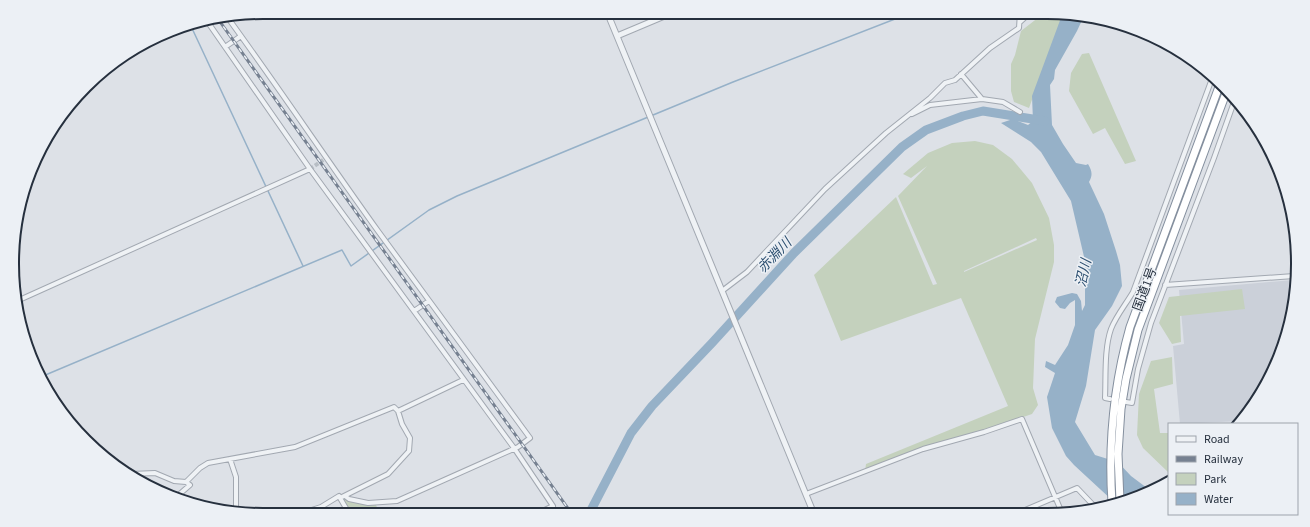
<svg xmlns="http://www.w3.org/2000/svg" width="1310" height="527" font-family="'Source Sans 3','Noto Sans JP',sans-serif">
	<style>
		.built { fill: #cbd0d9 }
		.green { fill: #c4d1bd; fill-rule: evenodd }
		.water { fill: #96b1c8 }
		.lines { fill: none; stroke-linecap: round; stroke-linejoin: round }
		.stream { stroke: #96b1c8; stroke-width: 1.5 }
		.river { stroke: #96b1c8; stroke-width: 9 }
		.minor-tunnel { stroke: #b8bec5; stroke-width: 4; stroke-dasharray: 4 2; stroke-linecap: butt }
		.minor-casing { stroke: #a2a8b1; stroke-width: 6 }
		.tertiary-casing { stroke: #a2a8b1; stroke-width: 7 }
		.trunk-casing { stroke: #848f9e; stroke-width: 9 }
		.minor { stroke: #eff2f5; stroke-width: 4 }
		.tertiary { stroke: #eff2f5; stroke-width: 5 }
		.trunk { stroke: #fff; stroke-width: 7 }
		.rail-casing { stroke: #768191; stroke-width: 3 }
		.rail { stroke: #ecf0f5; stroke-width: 1.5; stroke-dasharray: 4.5; stroke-linecap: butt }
		.labels { text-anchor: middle; stroke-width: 3; stroke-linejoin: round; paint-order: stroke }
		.street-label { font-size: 13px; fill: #26303e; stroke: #ecf0f5 }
		.water-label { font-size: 14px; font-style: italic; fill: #2f5172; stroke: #ecf0f5 }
		.rim { fill: none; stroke: #26303e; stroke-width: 2 }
	</style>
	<rect width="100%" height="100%" fill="#dde1e7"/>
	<path class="built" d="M1293,280L1285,344L1256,403L1240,421L1180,424L1173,346L1184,344L1179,290Z"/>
	<path class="green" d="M1039,12L1063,15L1029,108L1014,102L1011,91V64L1015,55L1021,31L1039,17Z
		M1089,53L1136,161L1125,164L1105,128L1093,134L1069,91L1071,73L1082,54Z
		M975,141L993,145L1012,159L1032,183L1049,218L1054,245V262L1035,339L1033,388L1038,405L1032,414L865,471L866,464L1008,406L961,298L841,341L814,275L896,197L933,285L937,284L898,196L927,166L911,178L903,174L928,153L952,143ZM1036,238L1037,240L964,272V271Z
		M1242,289L1245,309L1180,316L1181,342L1172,344L1159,323L1169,297Z
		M1172,357L1173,384L1154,389L1160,433H1169V473L1143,448L1137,435L1139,394L1151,361Z
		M345,496L349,499L376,505L380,515H350L340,498Z"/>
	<path class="water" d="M1062,15L1083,18L1077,31L1055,70L1054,79L1050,85L1052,125L1063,144L1076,163L1086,165L1088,164C1092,171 1093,175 1089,182L1104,214L1116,251L1120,265L1122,286L1112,306L1095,330L1086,386L1075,422L1095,455L1111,460L1114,458L1131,476L1151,491L1114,502L1074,465L1066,456L1052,428L1047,397L1055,373L1045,367L1046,361L1055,365L1068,345L1075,325V300L1070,303L1065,309L1060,308L1055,302L1057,297L1072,293L1077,294L1081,301L1082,311L1085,305V261L1071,201L1041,152L1031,142L1001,123L1013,119L1028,125L1033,121L1032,96Z"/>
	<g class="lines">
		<path class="stream" d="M190,24L303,266
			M43,376L342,250L351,266L429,210L457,196L733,82L913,12"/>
		<path class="river" d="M589,514L631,433L652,406L712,343L794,253L902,147L926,130L963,116L983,111L1045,121"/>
		<path class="minor-tunnel" d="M310,169L326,158"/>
		<g class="minor-casing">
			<path id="minor" d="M228,18C279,88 327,160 378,231C428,300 480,369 530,438L518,447L397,501L368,503L349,499L345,496
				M207,21L310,169L514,448L553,506L536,514
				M1020,22L1031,12
				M225,47L241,36
				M961,74L982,99
				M912,114L930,105L982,99L1003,102L1020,112
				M1165,285L1294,276
				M722,291L747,272L825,189L886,133L930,98L945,83L955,80L990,48L1019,28L1020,12
				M17,301L310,169
				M414,311L429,301
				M1110,399L1105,398C1106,377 1104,349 1111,329C1116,316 1126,304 1133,292L1213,76
				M1126,402L1132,403L1138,369L1151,323L1214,158L1234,102
				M398,411L463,380
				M230,459L236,477V510
				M131,474L155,473L174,481L186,482L200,468L208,463L295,447L394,407L398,411L402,424L410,438L409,451L388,474L340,498L339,496L321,507L296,515
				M806,494L923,449L984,432L1022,419L1062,513
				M175,498L190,485L186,482
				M340,498L350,515
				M1018,513L1077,488L1096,508"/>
		</g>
		<g class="tertiary-casing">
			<path id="tertiary" d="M607,12L814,514
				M617,36L674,12"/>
		</g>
		<g class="trunk-casing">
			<path id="trunk" d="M1120,501L1118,454L1121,409L1126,379L1138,330L1226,93
				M1112,503C1108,443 1114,384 1130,327L1220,84"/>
		</g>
		<use href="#minor" class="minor"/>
		<use href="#tertiary" class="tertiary"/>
		<use href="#trunk" class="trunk"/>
		<g class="rail-casing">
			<path id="rail" d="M218,19L572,514"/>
		</g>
		<use href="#rail" class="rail"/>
	</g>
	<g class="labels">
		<g class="street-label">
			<text transform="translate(1144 289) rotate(-70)" y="5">国道1号</text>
		</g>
		<g class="water-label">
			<text transform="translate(774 255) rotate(-46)" y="5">赤淵川</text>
			<text transform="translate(1083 273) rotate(-77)" y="5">沼川</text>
		</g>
	</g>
	<path d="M0 0H1310V527H0ZM263 19H1047A244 244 0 0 1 1291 263V264A244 244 0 0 1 1047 508H263A244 244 0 0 1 19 264V263A244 244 0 0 1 263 19Z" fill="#ecf0f5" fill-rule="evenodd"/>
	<path class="rim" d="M263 19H1047A244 244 0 0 1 1291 263V264A244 244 0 0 1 1047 508H263A244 244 0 0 1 19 264V263A244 244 0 0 1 263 19Z"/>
	<rect x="1168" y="423" width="130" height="92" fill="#ecf0f5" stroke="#9da3ac"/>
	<rect x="1176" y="436" width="20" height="6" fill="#eff2f5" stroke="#9da3ac"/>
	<text x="1204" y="443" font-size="12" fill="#26303e">Road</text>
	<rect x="1176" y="456" width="20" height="6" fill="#768191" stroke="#9da3ac"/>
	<text x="1204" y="463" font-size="12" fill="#26303e">Railway</text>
	<rect x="1176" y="473" width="20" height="12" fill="#c4d1bd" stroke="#9da3ac"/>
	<text x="1204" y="483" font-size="12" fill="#26303e">Park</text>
	<rect x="1176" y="493" width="20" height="12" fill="#96b1c8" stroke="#9da3ac"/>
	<text x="1204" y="503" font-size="12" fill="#26303e">Water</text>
</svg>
